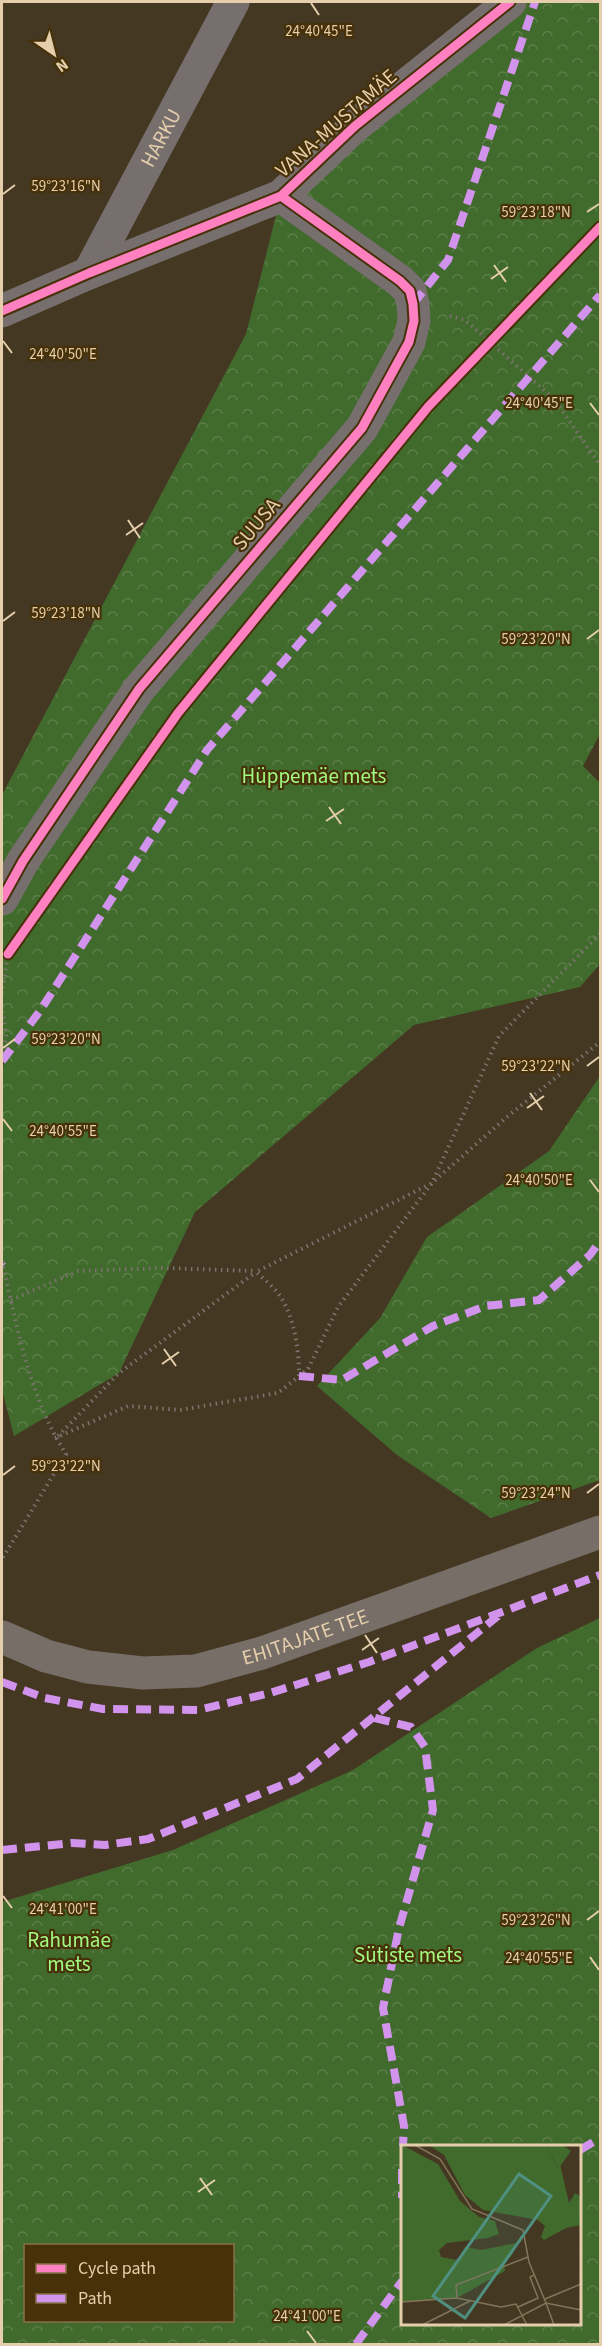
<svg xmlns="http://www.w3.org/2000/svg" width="602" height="2346" font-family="'Source Sans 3',sans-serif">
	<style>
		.forest { fill: url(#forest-crowns); fill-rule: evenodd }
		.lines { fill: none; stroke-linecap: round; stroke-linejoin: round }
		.path { stroke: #7c746e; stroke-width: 4; stroke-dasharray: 1.5 4.5; stroke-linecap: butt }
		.minor { stroke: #776f6d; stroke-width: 33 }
		.major { stroke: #776e67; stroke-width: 33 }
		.quiet { stroke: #d193ec; stroke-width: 8; stroke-dasharray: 15 8; stroke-linecap: butt }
		.cycleway-casing { stroke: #473108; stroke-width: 13 }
		.cycleway { stroke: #ff80c0; stroke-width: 9 }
		.ticks { fill: none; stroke: #e5ceac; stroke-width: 2 }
		.labels { text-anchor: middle; stroke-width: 4.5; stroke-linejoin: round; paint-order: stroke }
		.street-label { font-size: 21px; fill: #e5ceac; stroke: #473108 }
		.park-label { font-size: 21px; fill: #a0f980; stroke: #473108 }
		.inset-road { fill: none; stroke: #84745a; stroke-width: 1.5 }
		.view { fill: #4f9081; fill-opacity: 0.15; stroke: #4f9081; stroke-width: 3 }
		.inset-edge { fill: none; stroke: #e5ceac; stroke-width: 3 }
		.ticks-label { font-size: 15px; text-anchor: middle; fill: #e5ceac; stroke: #473108; stroke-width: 4.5; stroke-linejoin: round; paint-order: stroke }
	</style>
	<defs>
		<pattern id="forest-crowns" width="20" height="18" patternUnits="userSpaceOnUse" patternTransform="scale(1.5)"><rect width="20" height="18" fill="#416a2d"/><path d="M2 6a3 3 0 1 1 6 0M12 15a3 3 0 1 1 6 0" fill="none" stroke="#5c7e49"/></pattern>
	</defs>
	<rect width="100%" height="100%" fill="#443823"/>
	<path class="forest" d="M510,2H600V734L583,766L600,783V964L580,987L414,1025L195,1212L119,1373L14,1436L2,1390V1073L4,1063L2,1060V795L246,334L281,196Z
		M600,1076V1480L491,1518L397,1455L317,1386L380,1318L427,1237L549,1151Z
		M600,1618V2344H2V1902L173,1850L353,1770L537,1648ZM402,2146H580V2324H402ZM26,2246H232V2320H26Z"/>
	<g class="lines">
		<path class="path" d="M450,316L465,320L554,399L600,465
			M2,994L8,954
			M2,1005L6,1036L2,1057
			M2,1261C17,1326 29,1397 66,1454L2,1559
			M11,1300L78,1271L162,1268L256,1271
			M299,1376C299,1351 295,1321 282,1299C276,1289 265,1280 256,1272L432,1183L499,1036L600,934
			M58,1436L119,1373L256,1272
			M55,1438L128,1406L180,1410L278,1393L308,1369L338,1307L432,1183L507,1117L600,1042"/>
		<g class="minor">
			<path id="s1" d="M89,273L233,2"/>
			<path d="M2,311L89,273L281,196L355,126L510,2"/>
			<path d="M2,899L23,861L139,689L362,428L409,342L414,321L413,304L410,291L400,281L281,196"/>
		</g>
		<path class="major" id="s2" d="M2,1637L46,1656L88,1667L143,1673L196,1671L262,1653L600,1532"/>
		<path class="quiet" d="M413,304L448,260L535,2
			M2,1061L40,1011L207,750L600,295
			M2,1265L3,1266
			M299,1376L342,1380L433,1326L486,1306L539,1300L590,1255L600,1241
			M2,1682L45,1698L103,1709L198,1710L270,1693L369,1662L600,1575
			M375,1718L411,1727L425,1747L433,1810L399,1928L383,2008L404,2126L403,2146
			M2,1850L72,1843L105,1845L148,1839L297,1779L498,1616
			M580,2150L600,2138
			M402,2169V2198
			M356,2344L402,2281"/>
		<g class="cycleway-casing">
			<path id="cycleway" d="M2,311L89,273L281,196L355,126L510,2
				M2,899L23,861L139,689L362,428L409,342L414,321L413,304L410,291L400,281L281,196
				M8,954L178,713L428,407L600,227"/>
		</g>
		<use href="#cycleway" class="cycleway"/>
	</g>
	<path class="ticks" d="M311,3L319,15M3,194L15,185M587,212L599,204M494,265L506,282M491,279L508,267M3,341L12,353M590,403L599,415M128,520L140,538M126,535L143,523M3,621L15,612M587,639L599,630M329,807L341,824M326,821L344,809M3,1048L15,1039M587,1066L599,1057M530,1093L542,1110M527,1108L544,1096M3,1119L12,1131M590,1180L599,1192M164,1349L176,1366M162,1364L179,1352M3,1475L15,1466M587,1493L599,1484M365,1635L377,1653M362,1650L379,1638M3,1896L12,1908M587,1920L599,1911M590,1957L599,1970M200,2178L212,2195M198,2192L215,2180M307,2331L316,2343"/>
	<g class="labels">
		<g class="street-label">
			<text transform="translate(336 123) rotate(-41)" y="7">VANA-MUSTAMÄE</text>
			<text dy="7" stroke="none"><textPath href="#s1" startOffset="153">HARKU</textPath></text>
			<text transform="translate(256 524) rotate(-50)" y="7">SUUSA</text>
			<text dy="7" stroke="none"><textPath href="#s2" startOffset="314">EHITAJATE TEE</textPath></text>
		</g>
		<g class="park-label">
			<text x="314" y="783">Hüppemäe mets</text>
			<text x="69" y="1947">Rahumäe<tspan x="69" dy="24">mets</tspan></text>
			<text x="408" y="1962">Sütiste mets</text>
		</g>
	</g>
	<g transform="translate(401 2145)">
		<rect width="180" height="180" fill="#443823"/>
		<path d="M150,0H161L170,6L158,23L145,3Z" fill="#416a2d"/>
		<path d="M1,0L37,19L59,56L78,72L94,76L96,83L98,89L87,93L46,98L38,105L40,112L56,115L61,112L64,102L80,105L116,98L111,110L103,118L104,126L56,153L0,157ZM28,0H150L145,3L157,22L159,19L168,58L174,48L180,52V80L165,83L143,95L140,92L144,81L137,75L82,65L64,50L43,10Z" fill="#416a2d"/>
		<path class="inset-road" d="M14,0L39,14L71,64L122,85L128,117L145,158M56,153L55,140L127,112M144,154L180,139M0,157L56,153L100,162L115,159L126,180M145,158L153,180M117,162L137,153L129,132L133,130M21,180L69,156M103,180L145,158L180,165"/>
		<path class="view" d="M118,29L150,51L64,173L32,151Z"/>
		<rect width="180" height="180" class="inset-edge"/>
	</g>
	<g class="ticks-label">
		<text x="319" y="36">24°40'45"E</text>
		<text x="66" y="191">59°23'16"N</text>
		<text x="536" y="217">59°23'18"N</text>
		<text x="63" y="359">24°40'50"E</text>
		<text x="539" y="408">24°40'45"E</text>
		<text x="66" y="618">59°23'18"N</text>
		<text x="536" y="644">59°23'20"N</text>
		<text x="66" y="1044">59°23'20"N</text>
		<text x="536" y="1071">59°23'22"N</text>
		<text x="63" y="1136">24°40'55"E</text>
		<text x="539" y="1185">24°40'50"E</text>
		<text x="66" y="1471">59°23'22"N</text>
		<text x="536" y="1498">59°23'24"N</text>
		<text x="63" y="1914">24°41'00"E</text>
		<text x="536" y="1925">59°23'26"N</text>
		<text x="539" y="1963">24°40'55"E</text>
		<text x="307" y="2321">24°41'00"E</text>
	</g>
	<rect width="602" height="2346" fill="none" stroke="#e5ceac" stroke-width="6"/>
	<rect x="24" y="2244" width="210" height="78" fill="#473108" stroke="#86704a" stroke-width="1.5"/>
	<rect x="36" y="2264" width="30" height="9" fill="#ff80c0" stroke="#86704a" stroke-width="1.5"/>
	<text x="78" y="2274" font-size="18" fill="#e5ceac">Cycle path</text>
	<rect x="36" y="2294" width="30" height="9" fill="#d193ec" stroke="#86704a" stroke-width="1.5"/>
	<text x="78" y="2304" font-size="18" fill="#e5ceac">Path</text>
	<g transform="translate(54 54) rotate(145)" stroke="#473108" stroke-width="4.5" paint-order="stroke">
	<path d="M0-4.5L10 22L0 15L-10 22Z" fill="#e5ceac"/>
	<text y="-9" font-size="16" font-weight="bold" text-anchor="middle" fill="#e5ceac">N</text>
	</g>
</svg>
